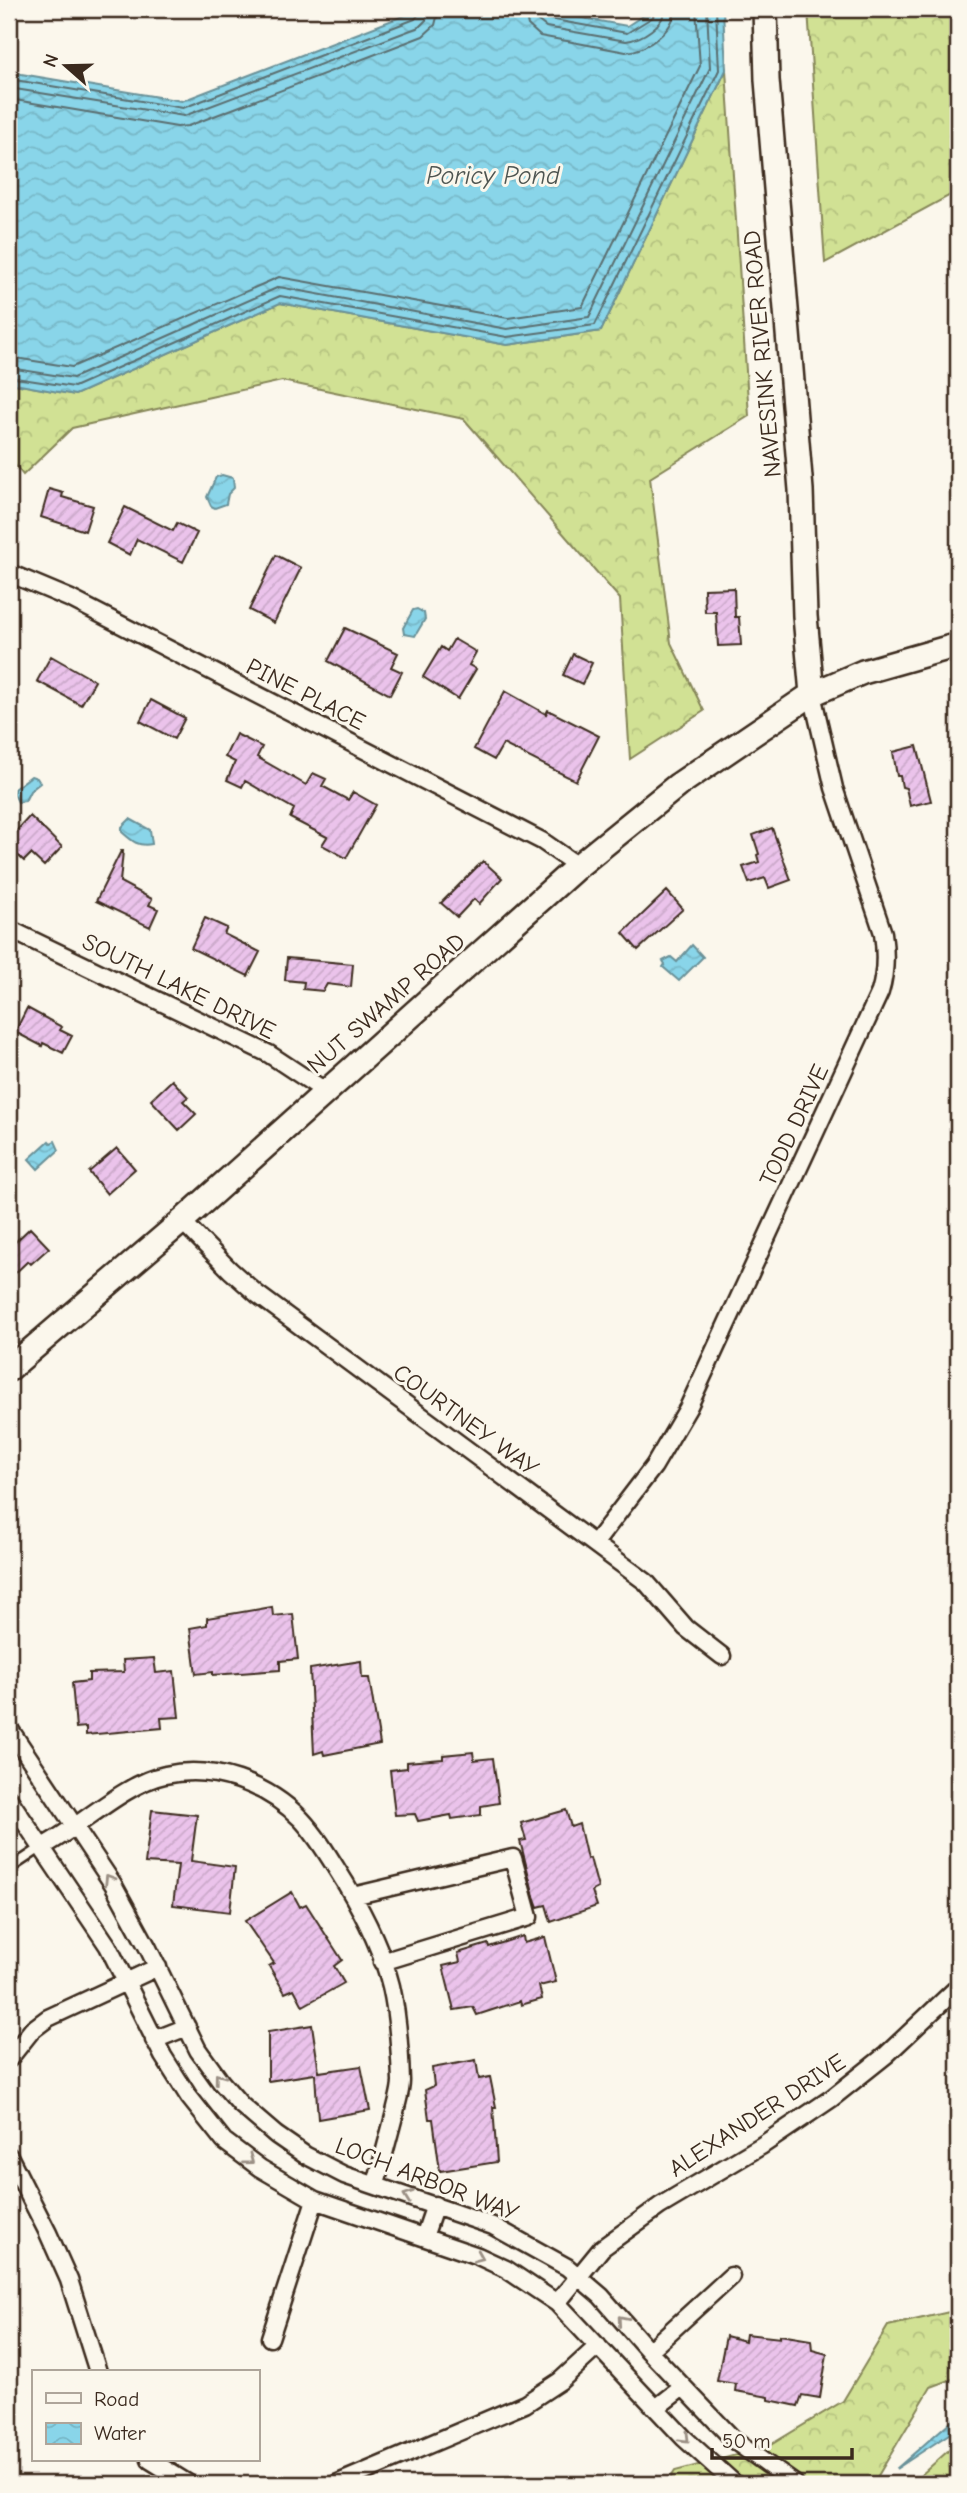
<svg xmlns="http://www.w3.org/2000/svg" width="967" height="2493" font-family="'Comic Neue',sans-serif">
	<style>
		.forest { fill: url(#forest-crowns); stroke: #868659; stroke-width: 2 }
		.water { fill: url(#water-waves); stroke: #6a9198; stroke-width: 2 }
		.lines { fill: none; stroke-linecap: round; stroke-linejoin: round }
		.shore { stroke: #5a6e6f; stroke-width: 2 }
		.building { fill: url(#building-hatch); stroke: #3b2a1e; stroke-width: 2 }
		.service-casing { stroke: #3b2a1e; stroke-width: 13 }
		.minor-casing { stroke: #3b2a1e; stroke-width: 21 }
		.secondary-casing { stroke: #3b2a1e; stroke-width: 28 }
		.service { stroke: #fbf7ec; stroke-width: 8 }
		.minor { stroke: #fbf7ec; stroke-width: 16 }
		.secondary { stroke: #fbf7ec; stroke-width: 23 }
		.oneway { stroke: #9b9085 }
		.labels { text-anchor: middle; stroke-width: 6; stroke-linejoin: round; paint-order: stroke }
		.street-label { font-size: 24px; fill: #3b2a1e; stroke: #fbf7ec }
		.water-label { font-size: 26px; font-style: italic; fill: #4e5551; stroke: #fbf7ec }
	</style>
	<defs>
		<pattern id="forest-crowns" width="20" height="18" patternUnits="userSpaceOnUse" patternTransform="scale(1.75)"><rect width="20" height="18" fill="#d1e194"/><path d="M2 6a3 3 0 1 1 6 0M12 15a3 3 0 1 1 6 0" fill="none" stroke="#b4c17f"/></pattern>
		<pattern id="water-waves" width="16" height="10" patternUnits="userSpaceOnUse" patternTransform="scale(1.75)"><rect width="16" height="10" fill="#89d5e9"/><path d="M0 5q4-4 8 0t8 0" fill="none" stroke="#77b7c7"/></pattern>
		<pattern id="building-hatch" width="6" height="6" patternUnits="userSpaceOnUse" patternTransform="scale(1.75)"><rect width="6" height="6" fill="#ebc3eb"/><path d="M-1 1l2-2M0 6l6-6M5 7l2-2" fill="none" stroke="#caa8c9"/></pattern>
	</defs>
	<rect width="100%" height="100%" fill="#fbf7ec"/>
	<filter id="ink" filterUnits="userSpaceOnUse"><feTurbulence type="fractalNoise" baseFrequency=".0143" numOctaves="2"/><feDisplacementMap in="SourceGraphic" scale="14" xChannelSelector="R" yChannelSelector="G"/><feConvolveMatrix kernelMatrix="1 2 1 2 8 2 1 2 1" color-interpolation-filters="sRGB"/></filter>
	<g filter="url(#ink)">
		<path class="forest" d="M808,9H958V191L825,263Z
			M726,70L749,416L650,478L671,643L704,711L630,759L620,599L464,419L282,381L72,428L23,475L9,458V383L75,395L280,303L507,345L601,331Z
			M958,2310V2377L931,2387L873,2484H667L675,2471L767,2447L843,2401L888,2326Z
			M958,2442V2484H911Z"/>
		<path class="water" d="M421,9H532L627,26L653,9H723L726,70L601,331L507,345L280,303L75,395L9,383V72L182,101Z
			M222,475L233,478L234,488L228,494L226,504L215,508L211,506L207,497L216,477Z
			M417,609L424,613L425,619L415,636L404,634L403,628L413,610Z
			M31,776L37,778L40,783L30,791L25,801L18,802L14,794V789Z
			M130,819L150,830L152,844C138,847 132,841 122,832V827Z
			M692,945L703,957L679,981L663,967L665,964L663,961L671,957L677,962Z
			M49,1141L51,1143L55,1141L59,1150L38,1169L29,1159Z
			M958,2415V2428L896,2469Z"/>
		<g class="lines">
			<path class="shore" d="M524,9L528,25L540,36L626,52C647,50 674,31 675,9
				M534,9L537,20L546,27L626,41C642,39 664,25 665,9
				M543,9L544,15L549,19L627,33L653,17L656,9
				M9,79L183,108L415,19L419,14L420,9
				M9,88L184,116L419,27L426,20L429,9
				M9,99L177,127L188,126L423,36L435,25L439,9
				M9,357L72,367L279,277L508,318L582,307L700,66L696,9
				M9,368L73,378L279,287L507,329L589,317L710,68L707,9
				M9,377L74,387L280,296L507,337L595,325L719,70L716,9"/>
		</g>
		<path class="building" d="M49,489L63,493L62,497L93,506L85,531L41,517Z
			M125,507L173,531L177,523L197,533L183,562L137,539L130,555L107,543Z
			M276,555L301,568L274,623L249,610Z
			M734,588L735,617H739L741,645L718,646L716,612H705L704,589Z
			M345,628L398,653L391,667L402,672L390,695L328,661Z
			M454,639L476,652L469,665L476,669L458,699L423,677L441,647L447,651Z
			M573,654L592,663L582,684L563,675Z
			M51,656L95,681L81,705L37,681Z
			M505,691L546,714L548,710L599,736L576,781L503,744L494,760L474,749Z
			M151,700L185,718L174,739L140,721Z
			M236,734L262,747L257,757L306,785L313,773L326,779L322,786L348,800L353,792L376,805L346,858L322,845L327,837L290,818L294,809L245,781L242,787L227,780L235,762L225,757Z
			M917,746L931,801L910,806L906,788L902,787L900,776H897L893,752Z
			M30,816L62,847L44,866L31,854L24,861L9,847V839Z
			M772,828L791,880L769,888L765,878L749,883L743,867L759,862L757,855L759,854L753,835Z
			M121,851H123L120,882L152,899L149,905L158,909L150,927L96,901Z
			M483,861L502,878L479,904L474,899L457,917L441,903Z
			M667,891L683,909L638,950L623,933Z
			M205,918L227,928L224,934L260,952L248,976L191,948Z
			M287,958L353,964L351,987L327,984L323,991L303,989L304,982L285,980Z
			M27,1008L62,1027L60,1030L72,1036L63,1053L43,1043L42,1046L15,1032Z
			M172,1080L188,1097L183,1101L196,1114L179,1130L151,1100Z
			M117,1148L135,1169L107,1194L89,1172Z
			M30,1228L49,1248L31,1264L28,1261L9,1279V1248Z
			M272,1607L273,1616L293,1614L298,1659L280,1661V1670L213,1675V1672L196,1674L190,1628L207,1625V1618Z
			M154,1658L156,1673L174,1671L179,1717L161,1718L162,1728L86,1735V1727L76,1728L72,1683L89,1681V1673L124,1672L123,1660Z
			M361,1661L362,1678H369L380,1744L324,1755L323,1751L314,1754L310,1669Z
			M473,1752L474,1760L493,1758L499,1803L481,1806V1815L452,1819L451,1815L418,1821L415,1814L395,1815L390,1770L407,1768V1762L443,1759V1755Z
			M152,1810L197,1815L191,1861L235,1867L230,1912L173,1905L178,1865L145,1863Z
			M566,1810L571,1827L579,1824L587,1859L590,1858L598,1888L592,1891L597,1906L551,1922L546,1905L538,1907L534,1896L520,1841L526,1840L521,1823Z
			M292,1892L300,1907L306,1904L342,1960L334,1966L344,1983L303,2006L294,1989L285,1993L269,1966L274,1963L245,1921Z
			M523,1936L524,1943L545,1937L556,1982L539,1986L542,1999L521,2005L520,2001L477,2015L473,2007L454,2010L443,1966L460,1962L458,1953L488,1944L489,1947Z
			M312,2025L319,2072L361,2066L370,2110L318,2119L315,2074L268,2081V2032Z
			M476,2060L479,2079L490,2077L496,2107H493L497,2162L440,2171L433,2119H429L425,2090L434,2086L432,2068Z
			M746,2334L780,2338V2335L811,2340L812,2350L827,2354L820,2398L802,2395L798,2406L769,2400V2397L735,2391L736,2384L717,2381L726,2336L745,2341Z"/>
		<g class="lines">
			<g class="service-casing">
				<path id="service" d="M9,1869L42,1847"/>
			</g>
			<g class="minor-casing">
				<path id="minor" d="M9,573L71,599L542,841L578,866
					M9,929L269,1054L325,1091
					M182,1221L230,1270L257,1294L646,1582L686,1628L722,1656
					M595,1543L654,1466L688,1408L880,992C886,972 886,954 883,933L834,788L812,694
					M9,1728L113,1884L148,1948L198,2050L221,2082L241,2105L276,2135L305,2155L344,2175L493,2226L567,2267L601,2296L649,2351L736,2442L795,2484
					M9,1799L108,1946L163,2056L189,2097L224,2141L260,2168L315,2200L478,2256L506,2269L557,2303L684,2438L735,2484
					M42,1847C79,1828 125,1783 165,1775C213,1764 267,1784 301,1819C319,1838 332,1862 346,1884C365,1916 382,1950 391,1986C398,2016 400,2050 401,2081C401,2091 397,2102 395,2112C389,2136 382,2160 376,2184
					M353,1896L513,1858L529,1917L382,1962
					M154,2040L187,2027
					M9,2059L32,2030L48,2018L158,1967
					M9,2156L48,2233L69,2280L98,2372
					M424,2237L435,2205
					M557,2303L602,2248L660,2206L761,2146L832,2098L886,2055L958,1987
					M270,2338L315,2200
					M649,2351L731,2276
					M656,2408L683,2387
					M150,2460L189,2484
					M336,2484L525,2404L560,2381L598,2346"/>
			</g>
			<g class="secondary-casing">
				<path id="secondary" d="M765,9L767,80L801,490L805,616L812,694
					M9,1369L182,1221L578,866L678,785L812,694L863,672L958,645"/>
			</g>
			<use href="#service" class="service"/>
			<use href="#minor" class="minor"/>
			<use href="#secondary" class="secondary"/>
		</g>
		<defs><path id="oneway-chevron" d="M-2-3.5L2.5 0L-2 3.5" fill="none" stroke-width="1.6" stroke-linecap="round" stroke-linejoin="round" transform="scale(1.75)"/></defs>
		<g class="oneway">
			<use href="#oneway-chevron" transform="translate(109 1879) rotate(-122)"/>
			<use href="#oneway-chevron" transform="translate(219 2078) rotate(-127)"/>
			<use href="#oneway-chevron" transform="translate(249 2160) rotate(37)"/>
			<use href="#oneway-chevron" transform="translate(408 2196) rotate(-160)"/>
			<use href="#oneway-chevron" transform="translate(479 2257) rotate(23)"/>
			<use href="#oneway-chevron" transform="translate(622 2320) rotate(-131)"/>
			<use href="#oneway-chevron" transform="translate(685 2438) rotate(45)"/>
		</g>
	</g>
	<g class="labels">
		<g class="street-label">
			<text transform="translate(762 354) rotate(-95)" y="8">NAVESINK RIVER ROAD</text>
			<text transform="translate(306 694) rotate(27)" y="8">PINE PLACE</text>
			<text transform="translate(179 986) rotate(26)" y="8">SOUTH LAKE DRIVE</text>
			<text transform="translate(386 1003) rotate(-41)" y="8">NUT SWAMP ROAD</text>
			<text transform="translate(794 1125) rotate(-65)" y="8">TODD DRIVE</text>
			<text transform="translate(466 1420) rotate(36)" y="8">COURTNEY WAY</text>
			<text transform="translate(757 2115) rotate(-33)" y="8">ALEXANDER DRIVE</text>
			<text transform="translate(427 2179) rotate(21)" y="8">LOCH ARBOR WAY</text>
		</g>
		<g class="water-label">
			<text x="493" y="184">Poricy Pond</text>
		</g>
	</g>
	<rect width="967" height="2493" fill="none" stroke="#fbf7ec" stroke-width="35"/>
	<rect x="18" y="18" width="932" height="2458" fill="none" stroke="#3b2a1e" stroke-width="2.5" filter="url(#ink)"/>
	<rect x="32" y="2370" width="228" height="91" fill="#fbf7ec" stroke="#aea59a" stroke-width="2"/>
	<rect x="46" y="2393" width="35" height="10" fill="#fbf7ec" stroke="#aea59a" stroke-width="2"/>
	<text x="94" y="2406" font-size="21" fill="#3b2a1e">Road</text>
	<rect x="46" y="2423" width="35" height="21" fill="url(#water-waves)" stroke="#aea59a" stroke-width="2"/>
	<text x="94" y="2440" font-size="21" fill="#3b2a1e">Water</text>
	<g transform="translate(66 66) rotate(290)" stroke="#fbf7ec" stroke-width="5" paint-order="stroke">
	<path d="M0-5L12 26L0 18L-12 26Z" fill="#3b2a1e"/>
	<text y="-10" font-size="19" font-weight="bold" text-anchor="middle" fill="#3b2a1e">N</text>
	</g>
	<path d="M712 2448v10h140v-10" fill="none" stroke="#3b2a1e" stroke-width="3.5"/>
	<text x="722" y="2448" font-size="21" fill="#3b2a1e" stroke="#fbf7ec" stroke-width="5" paint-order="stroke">50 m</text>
</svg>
